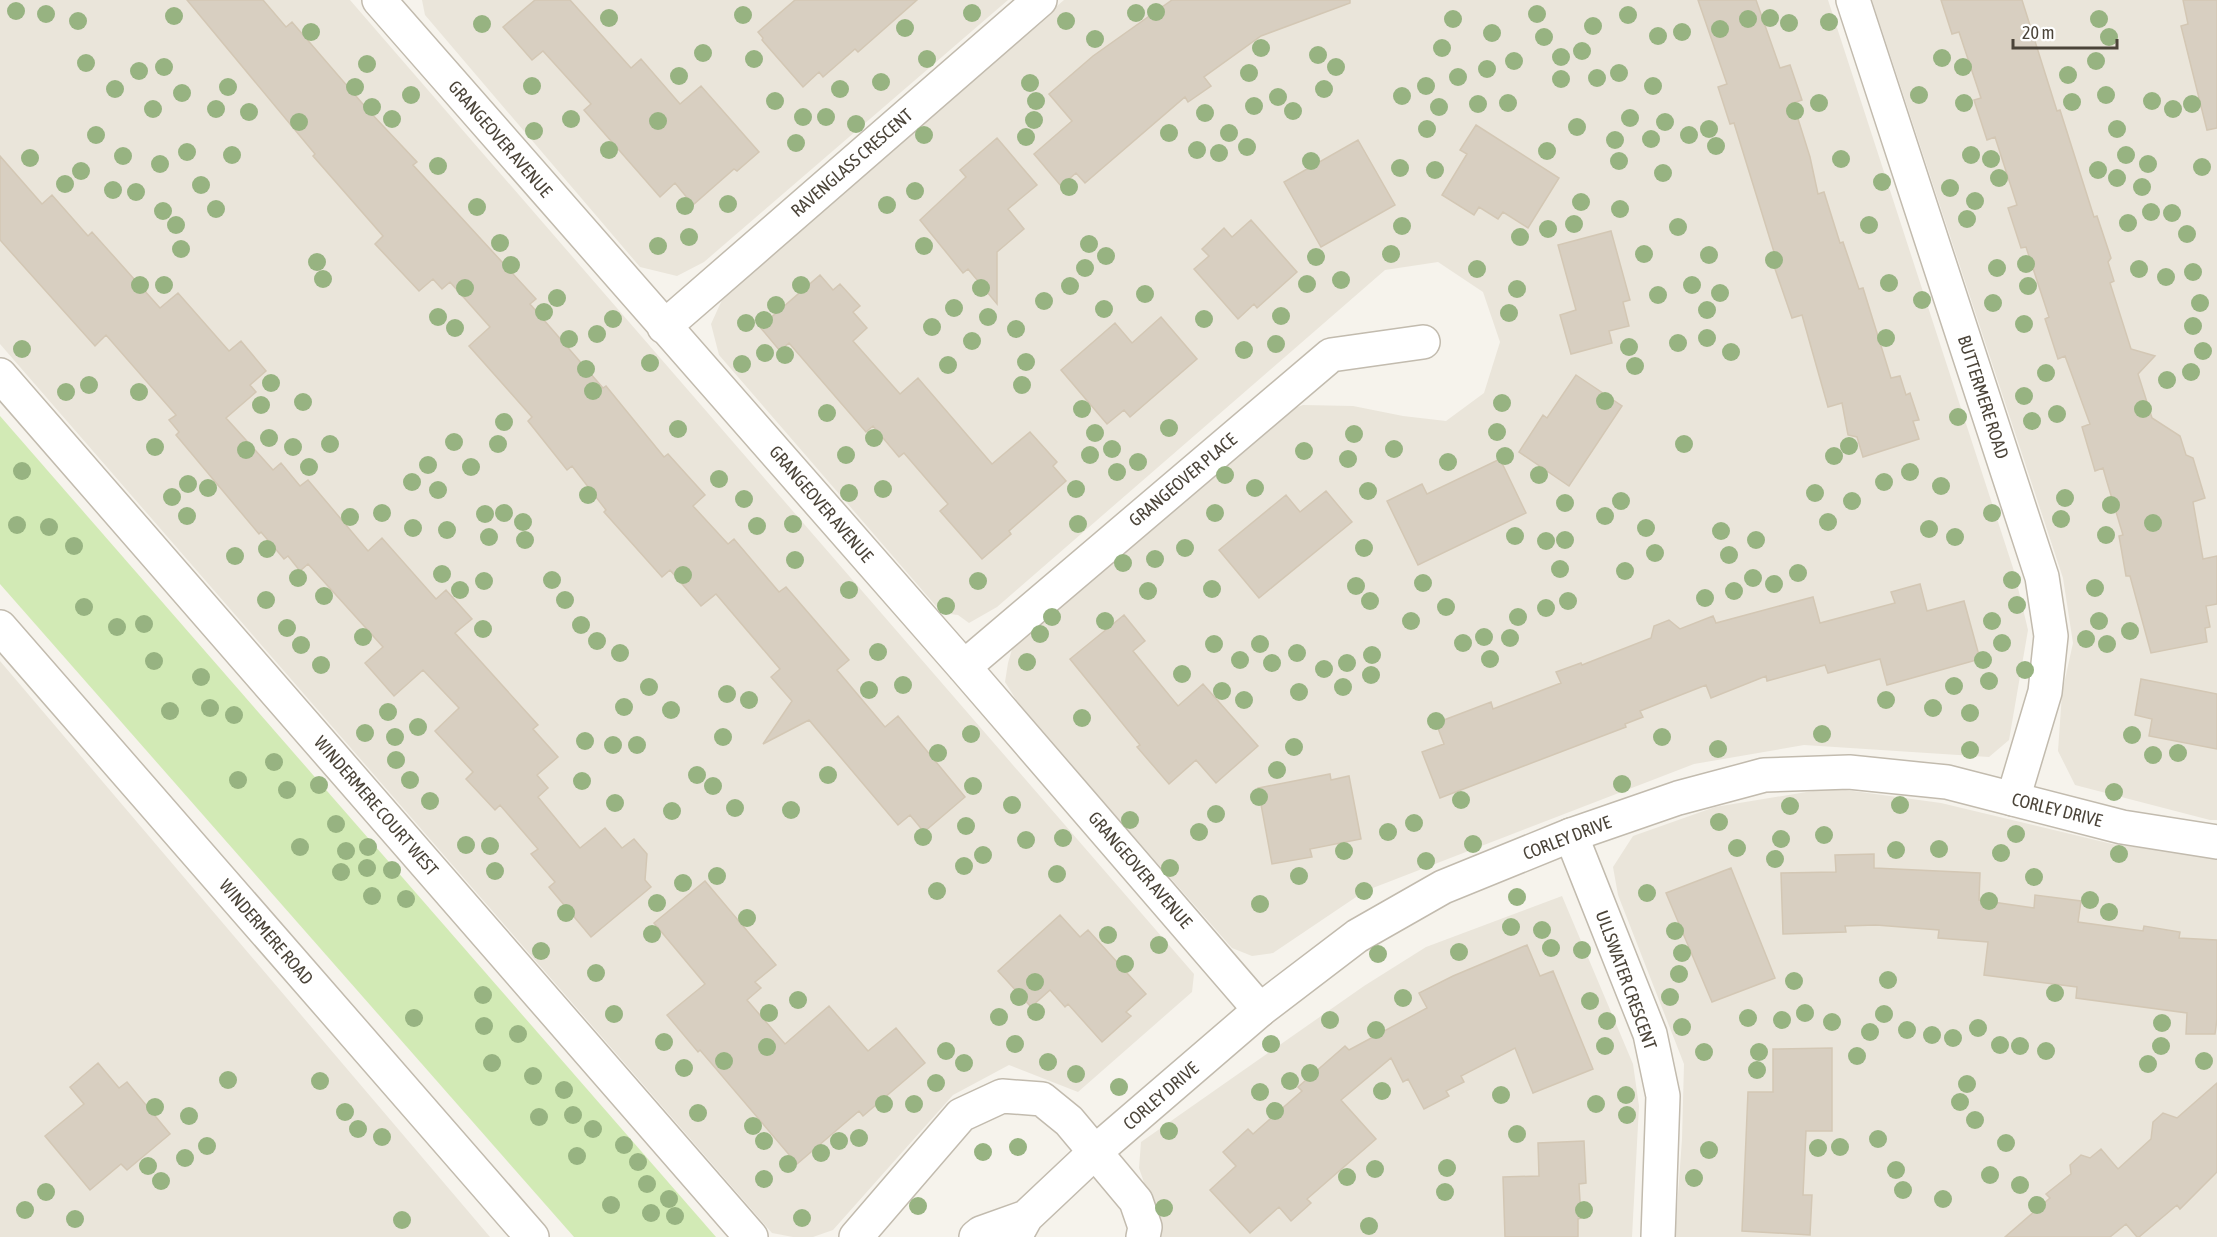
<svg xmlns="http://www.w3.org/2000/svg" width="2217" height="1237" font-family="'Asap Condensed',sans-serif">
	<style>
		.residential { fill: #eae5da }
		.green { fill: #d2eab5 }
		.building { fill: #d8cfc1; stroke: #d3c7b4; stroke-width: 1.5 }
		.lines { fill: none; stroke-linecap: round; stroke-linejoin: round }
		.minor-casing { stroke: #c2bbae; stroke-width: 36 }
		.tertiary-casing { stroke: #c2bbae; stroke-width: 36 }
		.minor { stroke: #fff; stroke-width: 33 }
		.tertiary { stroke: #fff; stroke-width: 33 }
		.tree { fill: #97b381 }
		.labels { text-anchor: middle; stroke-width: 4.5; stroke-linejoin: round; paint-order: stroke }
		.street-label { font-size: 18px; fill: #4b4439; stroke: #fff }
	</style>
	<rect width="100%" height="100%" fill="#f6f3ec"/>
	<path class="residential" d="M0,0H350L1194,974L1192,992L1078,1092L1009,1065L953,1095L833,1230L813,1237H793L772,1233L0,344Z
		M422,0H1008L704,262L677,276L640,267L425,15Z
		M1064,0H1828L2014,571L2028,630L2009,740L1989,757L1804,745L1694,764L1365,891L1273,953L1252,956L1232,948L1022,709L1005,682L1008,663L1015,639L1277,415L1303,405L1353,406L1403,416L1446,421L1484,393L1500,342L1483,292L1438,262L1385,270L997,607L969,623L958,615L942,613L719,355L711,324L727,289Z
		M1872,0H2217V820H2210L2075,785L2058,751L2062,693L2073,643L2063,578Z
		M0,661L490,1237H0Z
		M1831,788L1941,803L2112,844L2217,858V1237H1675L1682,1139L1684,1064L1618,895L1613,867L1633,836L1715,807Z
		M1562,896L1633,1064L1639,1106L1632,1237H1158L1149,1197L1139,1168L1141,1142L1364,986L1426,947Z"/>
	<path class="green" d="M0,416L716,1237H574L0,584Z"/>
	<path class="building" d="M187,0H263L286,27L292,22L368,110L417,162L413,165L536,299L530,304L603,388L606,386L664,457L668,454L705,495L693,506L728,544L734,539L779,592L786,587L849,660L837,670L885,727L898,716L965,797L924,832L910,815L898,825L809,720L763,744L792,701L771,677L780,669L716,594L701,606L670,570L662,577L604,512L606,510L572,466L567,470L528,421L532,417L469,346L490,327L450,282L442,289L433,279L419,291L375,244L383,236L313,156L315,154Z
		M535,0H570L631,68L641,59L680,104L701,86L759,152L737,171L734,169L693,205L675,183L660,197L584,110L591,104L543,51L532,60L503,27Z
		M795,0H917L858,52L855,49L823,77L819,72L803,87L762,40L763,38L758,32Z
		M1172,0H1350V3L1261,36L1204,77L1211,86L1188,102L1185,97L1085,183L1076,173L1061,186L1034,154L1072,121L1049,94L1093,56Z
		M1698,0H1756L1780,68L1790,65L1802,100L1793,103L1810,157L1818,194L1824,192L1840,243L1843,242L1859,289L1863,288L1891,378L1900,376L1906,395L1910,393L1919,420L1913,421L1919,439L1863,457L1857,437L1848,435L1842,403L1828,407L1802,315L1792,318L1774,266L1778,265L1734,123L1730,124L1718,87L1727,84Z
		M1941,0H2022L2057,111L2060,110L2094,217L2097,216L2111,258L2108,262L2114,281L2110,283L2131,349L2155,356L2138,374L2152,418L2180,436L2186,455L2193,458L2205,498L2193,502L2203,559L2217,556V604L2206,606L2210,627L2205,628L2207,642L2151,653L2130,576H2126L2119,536L2123,535L2107,482L2103,468L2095,471L2082,427L2090,424L2065,356L2058,359L2045,319L2049,317L2026,247L2021,248L2008,208L2017,205L1995,137L1987,140L1974,100L1981,98L1959,32L1952,34Z
		M2183,0H2217V128L2207,130L2181,26L2188,24Z
		M1476,125L1559,178L1528,228L1503,212L1498,219L1479,207L1474,215L1442,195L1467,154L1460,150Z
		M997,138L1037,185L1008,209L1024,229L997,252V304L968,269L963,273L920,220L966,177L960,170Z
		M1358,140L1395,205L1321,247L1284,182Z
		M0,156L42,204L52,195L88,236L92,232L160,308L178,293L229,351L241,341L266,371L250,385L256,392L226,418L273,470L281,463L300,486L308,480L368,551L382,538L436,599L446,590L472,619L455,633L538,725L533,729L558,757L537,775L548,788L538,797L580,848L605,828L622,848L634,839L647,854L645,880L651,887L591,937L549,887L555,882L531,854L538,849L500,805L495,810L466,779L473,772L435,731L459,708L423,670L394,696L365,663L383,647L308,564L300,571L288,556L284,559L261,532L259,534L176,435L179,432L169,420L176,415L106,335L95,346L0,240Z
		M1251,220L1297,272L1257,308L1254,304L1238,319L1194,269L1209,256L1202,249L1224,228L1232,237Z
		M1611,231L1630,300L1623,302L1629,326L1609,331L1612,343L1571,354L1560,315L1576,310L1558,245Z
		M820,275L833,290L840,284L860,306L853,312L867,328L853,341L900,394L918,378L992,464L1030,432L1057,462L1053,466L1066,481L1009,531L1011,534L982,559L940,511L948,504L904,453L899,457L873,426L866,432L789,343L780,351L760,327Z
		M1161,317L1197,359L1130,417L1124,410L1107,424L1061,370L1115,323L1132,343Z
		M1576,375L1622,406L1569,486L1519,452L1543,415L1547,418Z
		M1500,459L1526,513L1418,565L1387,501L1422,484L1427,494Z
		M1326,491L1352,522L1259,598L1219,550L1286,495L1300,512Z
		M1920,584L1927,611L1964,601L1980,659L1887,685L1880,659L1828,673L1825,665L1767,681L1766,676L1711,698L1706,685L1640,711L1643,717L1625,724L1626,727L1440,798L1422,752L1444,744L1436,723L1491,702L1493,709L1561,683L1556,672L1581,663L1582,665L1651,638L1654,626L1669,620L1680,629L1713,616L1716,623L1813,597L1820,623L1895,603L1891,592Z
		M1124,615L1145,641L1133,651L1178,706L1203,684L1258,746L1216,783L1196,760L1169,784L1137,747L1140,745L1070,659Z
		M2141,679L2217,694V749L2149,736L2152,719L2135,715Z
		M1330,774L1331,780L1349,776L1361,839L1310,849L1312,857L1272,864L1258,788Z
		M1874,854V868L1980,873L1979,900L2034,908L2035,895L2081,901L2078,922L2143,931L2144,926L2180,932L2179,938L2217,940V1019L2215,1034H2186L2187,1013L2076,998L2077,987L1984,975L1988,942L1938,938L1939,930L1876,925L1845,926L1846,932L1783,934L1781,873L1836,872L1835,855Z
		M1731,868L1775,978L1712,1002L1666,893Z
		M705,881L776,965L755,982L761,988L747,1000L785,1044L829,1006L868,1051L896,1028L925,1063L863,1116L859,1111L797,1164L700,1050L698,1052L667,1015L705,984L654,923Z
		M1060,915L1080,937L1088,930L1146,994L1126,1012L1131,1016L1102,1042L1068,1004L1065,1007L1050,990L1031,1007L998,971Z
		M1527,945L1540,976L1553,971L1593,1069L1533,1093L1515,1048L1461,1076L1464,1082L1446,1091L1449,1096L1424,1109L1408,1079L1403,1082L1391,1058L1341,1100L1376,1139L1307,1199L1311,1203L1291,1221L1279,1207L1250,1233L1210,1190L1236,1166L1223,1152L1248,1129L1253,1134L1302,1091L1298,1087L1345,1046L1349,1050L1427,1008L1419,993L1453,976Z
		M1832,1048V1131H1806L1803,1195H1812L1810,1235L1742,1231L1748,1092H1773V1049Z
		M98,1063L119,1088L127,1082L170,1134L127,1170L121,1164L90,1190L45,1136L84,1104L70,1087Z
		M2217,1083V1172L2180,1209L2177,1205L2139,1237H2137L2126,1224L2110,1237H2005L2050,1198L2046,1194L2071,1174L2070,1165L2081,1155L2090,1158L2101,1149L2118,1169L2151,1139L2153,1122L2163,1113L2177,1118Z
		M1584,1141L1586,1183L1579,1184L1581,1218L1578,1219V1237H1505L1503,1177L1539,1176L1538,1143Z"/>
	<g class="lines">
		<g class="minor-casing">
			<path id="minor" d="M379,0L964,667L1260,1010
				M1853,0L2042,577L2051,636L2045,692L2013,799
				M664,327L1040,0
				M0,375L751,1237
				M964,667L1331,355L1423,342
				M1571,835L1650,1034L1663,1096L1658,1237
				M856,1237L961,1115L1002,1096L1042,1099L1069,1121L1136,1201L1145,1227L1143,1237"/>
		</g>
		<g class="tertiary-casing">
			<path id="tertiary" d="M0,627L532,1237
				M976,1237L981,1233L1026,1217
				M1015,1237L1026,1217L1095,1152L1260,1010L1357,936L1443,887L1571,835L1678,798L1764,775L1849,772L1947,782L2122,827L2217,842"/>
		</g>
		<use href="#minor" class="minor"/>
		<use href="#tertiary" class="tertiary"/>
	</g>
	<g class="tree">
		<circle cx="16" cy="11" r="9"/>
		<circle cx="1156" cy="12" r="9"/>
		<circle cx="972" cy="13" r="9"/>
		<circle cx="1136" cy="13" r="9"/>
		<circle cx="46" cy="14" r="9"/>
		<circle cx="1537" cy="14" r="9"/>
		<circle cx="743" cy="15" r="9"/>
		<circle cx="1628" cy="15" r="9"/>
		<circle cx="174" cy="16" r="9"/>
		<circle cx="609" cy="18" r="9"/>
		<circle cx="1770" cy="18" r="9"/>
		<circle cx="1453" cy="19" r="9"/>
		<circle cx="1748" cy="19" r="9"/>
		<circle cx="2099" cy="19" r="9"/>
		<circle cx="78" cy="21" r="9"/>
		<circle cx="1066" cy="21" r="9"/>
		<circle cx="1829" cy="22" r="9"/>
		<circle cx="1789" cy="23" r="9"/>
		<circle cx="482" cy="24" r="9"/>
		<circle cx="1593" cy="26" r="9"/>
		<circle cx="905" cy="28" r="9"/>
		<circle cx="1720" cy="29" r="9"/>
		<circle cx="311" cy="32" r="9"/>
		<circle cx="1682" cy="32" r="9"/>
		<circle cx="1492" cy="33" r="9"/>
		<circle cx="1658" cy="36" r="9"/>
		<circle cx="1544" cy="37" r="9"/>
		<circle cx="2109" cy="37" r="9"/>
		<circle cx="1095" cy="39" r="9"/>
		<circle cx="1261" cy="48" r="9"/>
		<circle cx="1442" cy="48" r="9"/>
		<circle cx="1582" cy="51" r="9"/>
		<circle cx="703" cy="53" r="9"/>
		<circle cx="1318" cy="55" r="9"/>
		<circle cx="1561" cy="57" r="9"/>
		<circle cx="1942" cy="58" r="9"/>
		<circle cx="754" cy="59" r="9"/>
		<circle cx="927" cy="59" r="9"/>
		<circle cx="1514" cy="61" r="9"/>
		<circle cx="2096" cy="61" r="9"/>
		<circle cx="86" cy="63" r="9"/>
		<circle cx="367" cy="64" r="9"/>
		<circle cx="164" cy="67" r="9"/>
		<circle cx="1336" cy="67" r="9"/>
		<circle cx="1963" cy="67" r="9"/>
		<circle cx="1487" cy="69" r="9"/>
		<circle cx="139" cy="71" r="9"/>
		<circle cx="1249" cy="73" r="9"/>
		<circle cx="1619" cy="73" r="9"/>
		<circle cx="2068" cy="75" r="9"/>
		<circle cx="679" cy="76" r="9"/>
		<circle cx="1458" cy="77" r="9"/>
		<circle cx="1597" cy="78" r="9"/>
		<circle cx="1561" cy="79" r="9"/>
		<circle cx="881" cy="82" r="9"/>
		<circle cx="1030" cy="83" r="9"/>
		<circle cx="532" cy="86" r="9"/>
		<circle cx="1426" cy="86" r="9"/>
		<circle cx="1653" cy="86" r="9"/>
		<circle cx="228" cy="87" r="9"/>
		<circle cx="355" cy="87" r="9"/>
		<circle cx="115" cy="89" r="9"/>
		<circle cx="840" cy="89" r="9"/>
		<circle cx="1324" cy="89" r="9"/>
		<circle cx="182" cy="93" r="9"/>
		<circle cx="411" cy="95" r="9"/>
		<circle cx="1919" cy="95" r="9"/>
		<circle cx="2106" cy="95" r="9"/>
		<circle cx="1402" cy="96" r="9"/>
		<circle cx="1278" cy="97" r="9"/>
		<circle cx="775" cy="101" r="9"/>
		<circle cx="1036" cy="101" r="9"/>
		<circle cx="2152" cy="101" r="9"/>
		<circle cx="2072" cy="102" r="9"/>
		<circle cx="1508" cy="103" r="9"/>
		<circle cx="1819" cy="103" r="9"/>
		<circle cx="1964" cy="103" r="9"/>
		<circle cx="1478" cy="104" r="9"/>
		<circle cx="2192" cy="104" r="9"/>
		<circle cx="1254" cy="106" r="9"/>
		<circle cx="372" cy="107" r="9"/>
		<circle cx="1439" cy="107" r="9"/>
		<circle cx="153" cy="109" r="9"/>
		<circle cx="216" cy="109" r="9"/>
		<circle cx="2173" cy="109" r="9"/>
		<circle cx="1293" cy="111" r="9"/>
		<circle cx="1795" cy="111" r="9"/>
		<circle cx="249" cy="112" r="9"/>
		<circle cx="1205" cy="113" r="9"/>
		<circle cx="803" cy="117" r="9"/>
		<circle cx="826" cy="117" r="9"/>
		<circle cx="1630" cy="118" r="9"/>
		<circle cx="392" cy="119" r="9"/>
		<circle cx="571" cy="119" r="9"/>
		<circle cx="1034" cy="120" r="9"/>
		<circle cx="658" cy="121" r="9"/>
		<circle cx="299" cy="122" r="9"/>
		<circle cx="1665" cy="122" r="9"/>
		<circle cx="856" cy="124" r="9"/>
		<circle cx="1577" cy="127" r="9"/>
		<circle cx="1427" cy="129" r="9"/>
		<circle cx="1709" cy="129" r="9"/>
		<circle cx="2117" cy="129" r="9"/>
		<circle cx="534" cy="131" r="9"/>
		<circle cx="1169" cy="133" r="9"/>
		<circle cx="1229" cy="133" r="9"/>
		<circle cx="96" cy="135" r="9"/>
		<circle cx="924" cy="135" r="9"/>
		<circle cx="1689" cy="135" r="9"/>
		<circle cx="1026" cy="137" r="9"/>
		<circle cx="1651" cy="139" r="9"/>
		<circle cx="1615" cy="140" r="9"/>
		<circle cx="796" cy="143" r="9"/>
		<circle cx="1716" cy="146" r="9"/>
		<circle cx="1247" cy="147" r="9"/>
		<circle cx="609" cy="150" r="9"/>
		<circle cx="1197" cy="150" r="9"/>
		<circle cx="1547" cy="151" r="9"/>
		<circle cx="187" cy="152" r="9"/>
		<circle cx="1219" cy="153" r="9"/>
		<circle cx="232" cy="155" r="9"/>
		<circle cx="1971" cy="155" r="9"/>
		<circle cx="2126" cy="155" r="9"/>
		<circle cx="123" cy="156" r="9"/>
		<circle cx="30" cy="158" r="9"/>
		<circle cx="1841" cy="159" r="9"/>
		<circle cx="1991" cy="159" r="9"/>
		<circle cx="1311" cy="161" r="9"/>
		<circle cx="1619" cy="161" r="9"/>
		<circle cx="160" cy="164" r="9"/>
		<circle cx="2148" cy="164" r="9"/>
		<circle cx="438" cy="166" r="9"/>
		<circle cx="2202" cy="167" r="9"/>
		<circle cx="1400" cy="168" r="9"/>
		<circle cx="1435" cy="170" r="9"/>
		<circle cx="2098" cy="170" r="9"/>
		<circle cx="81" cy="171" r="9"/>
		<circle cx="1663" cy="173" r="9"/>
		<circle cx="1999" cy="178" r="9"/>
		<circle cx="2117" cy="178" r="9"/>
		<circle cx="1882" cy="182" r="9"/>
		<circle cx="65" cy="184" r="9"/>
		<circle cx="201" cy="185" r="9"/>
		<circle cx="1069" cy="187" r="9"/>
		<circle cx="2142" cy="187" r="9"/>
		<circle cx="1950" cy="188" r="9"/>
		<circle cx="113" cy="190" r="9"/>
		<circle cx="915" cy="191" r="9"/>
		<circle cx="136" cy="192" r="9"/>
		<circle cx="1975" cy="201" r="9"/>
		<circle cx="1581" cy="202" r="9"/>
		<circle cx="728" cy="204" r="9"/>
		<circle cx="887" cy="205" r="9"/>
		<circle cx="685" cy="206" r="9"/>
		<circle cx="477" cy="207" r="9"/>
		<circle cx="216" cy="209" r="9"/>
		<circle cx="1620" cy="209" r="9"/>
		<circle cx="163" cy="211" r="9"/>
		<circle cx="2151" cy="212" r="9"/>
		<circle cx="2172" cy="213" r="9"/>
		<circle cx="1967" cy="219" r="9"/>
		<circle cx="2128" cy="223" r="9"/>
		<circle cx="1574" cy="224" r="9"/>
		<circle cx="176" cy="225" r="9"/>
		<circle cx="1869" cy="225" r="9"/>
		<circle cx="1402" cy="226" r="9"/>
		<circle cx="1678" cy="227" r="9"/>
		<circle cx="1548" cy="229" r="9"/>
		<circle cx="2187" cy="234" r="9"/>
		<circle cx="689" cy="237" r="9"/>
		<circle cx="1520" cy="237" r="9"/>
		<circle cx="500" cy="243" r="9"/>
		<circle cx="1089" cy="244" r="9"/>
		<circle cx="658" cy="246" r="9"/>
		<circle cx="924" cy="246" r="9"/>
		<circle cx="181" cy="249" r="9"/>
		<circle cx="1391" cy="254" r="9"/>
		<circle cx="1644" cy="254" r="9"/>
		<circle cx="1709" cy="255" r="9"/>
		<circle cx="1106" cy="256" r="9"/>
		<circle cx="1316" cy="257" r="9"/>
		<circle cx="1774" cy="260" r="9"/>
		<circle cx="317" cy="262" r="9"/>
		<circle cx="2026" cy="264" r="9"/>
		<circle cx="511" cy="265" r="9"/>
		<circle cx="1085" cy="268" r="9"/>
		<circle cx="1997" cy="268" r="9"/>
		<circle cx="1477" cy="269" r="9"/>
		<circle cx="2139" cy="269" r="9"/>
		<circle cx="2193" cy="272" r="9"/>
		<circle cx="2166" cy="277" r="9"/>
		<circle cx="323" cy="279" r="9"/>
		<circle cx="1341" cy="280" r="9"/>
		<circle cx="1889" cy="283" r="9"/>
		<circle cx="1307" cy="284" r="9"/>
		<circle cx="140" cy="285" r="9"/>
		<circle cx="164" cy="285" r="9"/>
		<circle cx="801" cy="285" r="9"/>
		<circle cx="1692" cy="285" r="9"/>
		<circle cx="1070" cy="286" r="9"/>
		<circle cx="2028" cy="286" r="9"/>
		<circle cx="465" cy="288" r="9"/>
		<circle cx="981" cy="288" r="9"/>
		<circle cx="1517" cy="289" r="9"/>
		<circle cx="1720" cy="293" r="9"/>
		<circle cx="1145" cy="294" r="9"/>
		<circle cx="1658" cy="295" r="9"/>
		<circle cx="557" cy="298" r="9"/>
		<circle cx="1922" cy="300" r="9"/>
		<circle cx="1044" cy="301" r="9"/>
		<circle cx="1993" cy="303" r="9"/>
		<circle cx="2200" cy="303" r="9"/>
		<circle cx="776" cy="305" r="9"/>
		<circle cx="954" cy="308" r="9"/>
		<circle cx="1104" cy="309" r="9"/>
		<circle cx="1707" cy="310" r="9"/>
		<circle cx="544" cy="312" r="9"/>
		<circle cx="1509" cy="313" r="9"/>
		<circle cx="1281" cy="316" r="9"/>
		<circle cx="438" cy="317" r="9"/>
		<circle cx="988" cy="317" r="9"/>
		<circle cx="613" cy="319" r="9"/>
		<circle cx="1204" cy="319" r="9"/>
		<circle cx="764" cy="320" r="9"/>
		<circle cx="746" cy="323" r="9"/>
		<circle cx="2024" cy="324" r="9"/>
		<circle cx="2193" cy="326" r="9"/>
		<circle cx="932" cy="327" r="9"/>
		<circle cx="455" cy="328" r="9"/>
		<circle cx="1016" cy="329" r="9"/>
		<circle cx="597" cy="334" r="9"/>
		<circle cx="1707" cy="338" r="9"/>
		<circle cx="1886" cy="338" r="9"/>
		<circle cx="569" cy="339" r="9"/>
		<circle cx="972" cy="341" r="9"/>
		<circle cx="1678" cy="343" r="9"/>
		<circle cx="1276" cy="344" r="9"/>
		<circle cx="1629" cy="347" r="9"/>
		<circle cx="22" cy="349" r="9"/>
		<circle cx="1244" cy="350" r="9"/>
		<circle cx="2203" cy="351" r="9"/>
		<circle cx="1731" cy="352" r="9"/>
		<circle cx="765" cy="353" r="9"/>
		<circle cx="785" cy="355" r="9"/>
		<circle cx="1026" cy="362" r="9"/>
		<circle cx="650" cy="363" r="9"/>
		<circle cx="742" cy="364" r="9"/>
		<circle cx="948" cy="365" r="9"/>
		<circle cx="1635" cy="366" r="9"/>
		<circle cx="586" cy="369" r="9"/>
		<circle cx="2191" cy="372" r="9"/>
		<circle cx="2046" cy="373" r="9"/>
		<circle cx="2167" cy="380" r="9"/>
		<circle cx="271" cy="383" r="9"/>
		<circle cx="89" cy="385" r="9"/>
		<circle cx="1022" cy="385" r="9"/>
		<circle cx="593" cy="391" r="9"/>
		<circle cx="66" cy="392" r="9"/>
		<circle cx="139" cy="392" r="9"/>
		<circle cx="2024" cy="396" r="9"/>
		<circle cx="1605" cy="401" r="9"/>
		<circle cx="303" cy="402" r="9"/>
		<circle cx="1502" cy="403" r="9"/>
		<circle cx="261" cy="405" r="9"/>
		<circle cx="1082" cy="409" r="9"/>
		<circle cx="2143" cy="409" r="9"/>
		<circle cx="827" cy="413" r="9"/>
		<circle cx="2057" cy="414" r="9"/>
		<circle cx="1958" cy="417" r="9"/>
		<circle cx="2032" cy="421" r="9"/>
		<circle cx="504" cy="422" r="9"/>
		<circle cx="1169" cy="428" r="9"/>
		<circle cx="678" cy="429" r="9"/>
		<circle cx="1497" cy="432" r="9"/>
		<circle cx="1095" cy="433" r="9"/>
		<circle cx="1354" cy="434" r="9"/>
		<circle cx="269" cy="438" r="9"/>
		<circle cx="874" cy="438" r="9"/>
		<circle cx="454" cy="442" r="9"/>
		<circle cx="330" cy="444" r="9"/>
		<circle cx="498" cy="444" r="9"/>
		<circle cx="1684" cy="444" r="9"/>
		<circle cx="1849" cy="446" r="9"/>
		<circle cx="155" cy="447" r="9"/>
		<circle cx="293" cy="447" r="9"/>
		<circle cx="1112" cy="449" r="9"/>
		<circle cx="1394" cy="449" r="9"/>
		<circle cx="246" cy="450" r="9"/>
		<circle cx="1304" cy="451" r="9"/>
		<circle cx="846" cy="455" r="9"/>
		<circle cx="1090" cy="455" r="9"/>
		<circle cx="1505" cy="456" r="9"/>
		<circle cx="1834" cy="456" r="9"/>
		<circle cx="1348" cy="459" r="9"/>
		<circle cx="1138" cy="462" r="9"/>
		<circle cx="1448" cy="462" r="9"/>
		<circle cx="428" cy="465" r="9"/>
		<circle cx="309" cy="467" r="9"/>
		<circle cx="471" cy="467" r="9"/>
		<circle cx="22" cy="471" r="9"/>
		<circle cx="1117" cy="472" r="9"/>
		<circle cx="1910" cy="472" r="9"/>
		<circle cx="1225" cy="475" r="9"/>
		<circle cx="1539" cy="475" r="9"/>
		<circle cx="719" cy="479" r="9"/>
		<circle cx="412" cy="482" r="9"/>
		<circle cx="1884" cy="482" r="9"/>
		<circle cx="188" cy="484" r="9"/>
		<circle cx="1941" cy="486" r="9"/>
		<circle cx="208" cy="488" r="9"/>
		<circle cx="1255" cy="488" r="9"/>
		<circle cx="883" cy="489" r="9"/>
		<circle cx="1076" cy="489" r="9"/>
		<circle cx="438" cy="490" r="9"/>
		<circle cx="1368" cy="491" r="9"/>
		<circle cx="849" cy="493" r="9"/>
		<circle cx="1815" cy="493" r="9"/>
		<circle cx="588" cy="495" r="9"/>
		<circle cx="172" cy="497" r="9"/>
		<circle cx="2065" cy="498" r="9"/>
		<circle cx="744" cy="499" r="9"/>
		<circle cx="1621" cy="501" r="9"/>
		<circle cx="1852" cy="501" r="9"/>
		<circle cx="1565" cy="503" r="9"/>
		<circle cx="2111" cy="505" r="9"/>
		<circle cx="382" cy="513" r="9"/>
		<circle cx="504" cy="513" r="9"/>
		<circle cx="1215" cy="513" r="9"/>
		<circle cx="1992" cy="513" r="9"/>
		<circle cx="485" cy="514" r="9"/>
		<circle cx="187" cy="516" r="9"/>
		<circle cx="1605" cy="516" r="9"/>
		<circle cx="350" cy="517" r="9"/>
		<circle cx="2061" cy="519" r="9"/>
		<circle cx="523" cy="522" r="9"/>
		<circle cx="1828" cy="522" r="9"/>
		<circle cx="2153" cy="523" r="9"/>
		<circle cx="793" cy="524" r="9"/>
		<circle cx="1078" cy="524" r="9"/>
		<circle cx="17" cy="525" r="9"/>
		<circle cx="757" cy="526" r="9"/>
		<circle cx="49" cy="527" r="9"/>
		<circle cx="413" cy="528" r="9"/>
		<circle cx="1646" cy="528" r="9"/>
		<circle cx="1929" cy="529" r="9"/>
		<circle cx="447" cy="530" r="9"/>
		<circle cx="1721" cy="531" r="9"/>
		<circle cx="2106" cy="535" r="9"/>
		<circle cx="1515" cy="536" r="9"/>
		<circle cx="489" cy="537" r="9"/>
		<circle cx="1955" cy="537" r="9"/>
		<circle cx="525" cy="540" r="9"/>
		<circle cx="1565" cy="540" r="9"/>
		<circle cx="1756" cy="540" r="9"/>
		<circle cx="1546" cy="541" r="9"/>
		<circle cx="74" cy="546" r="9"/>
		<circle cx="1185" cy="548" r="9"/>
		<circle cx="1364" cy="548" r="9"/>
		<circle cx="267" cy="549" r="9"/>
		<circle cx="1655" cy="553" r="9"/>
		<circle cx="1729" cy="555" r="9"/>
		<circle cx="235" cy="556" r="9"/>
		<circle cx="1155" cy="559" r="9"/>
		<circle cx="795" cy="560" r="9"/>
		<circle cx="1123" cy="563" r="9"/>
		<circle cx="1560" cy="569" r="9"/>
		<circle cx="1625" cy="571" r="9"/>
		<circle cx="1798" cy="573" r="9"/>
		<circle cx="442" cy="574" r="9"/>
		<circle cx="683" cy="575" r="9"/>
		<circle cx="298" cy="578" r="9"/>
		<circle cx="1753" cy="578" r="9"/>
		<circle cx="552" cy="580" r="9"/>
		<circle cx="2012" cy="580" r="9"/>
		<circle cx="484" cy="581" r="9"/>
		<circle cx="978" cy="581" r="9"/>
		<circle cx="1423" cy="583" r="9"/>
		<circle cx="1774" cy="584" r="9"/>
		<circle cx="1356" cy="586" r="9"/>
		<circle cx="2095" cy="588" r="9"/>
		<circle cx="1212" cy="589" r="9"/>
		<circle cx="460" cy="590" r="9"/>
		<circle cx="849" cy="590" r="9"/>
		<circle cx="1148" cy="591" r="9"/>
		<circle cx="1734" cy="591" r="9"/>
		<circle cx="324" cy="596" r="9"/>
		<circle cx="1705" cy="598" r="9"/>
		<circle cx="266" cy="600" r="9"/>
		<circle cx="565" cy="600" r="9"/>
		<circle cx="1370" cy="601" r="9"/>
		<circle cx="1568" cy="601" r="9"/>
		<circle cx="2017" cy="605" r="9"/>
		<circle cx="946" cy="606" r="9"/>
		<circle cx="84" cy="607" r="9"/>
		<circle cx="1446" cy="607" r="9"/>
		<circle cx="1546" cy="608" r="9"/>
		<circle cx="1052" cy="617" r="9"/>
		<circle cx="1518" cy="617" r="9"/>
		<circle cx="1105" cy="621" r="9"/>
		<circle cx="1411" cy="621" r="9"/>
		<circle cx="1992" cy="621" r="9"/>
		<circle cx="2099" cy="621" r="9"/>
		<circle cx="144" cy="624" r="9"/>
		<circle cx="581" cy="625" r="9"/>
		<circle cx="117" cy="627" r="9"/>
		<circle cx="287" cy="628" r="9"/>
		<circle cx="483" cy="629" r="9"/>
		<circle cx="2130" cy="631" r="9"/>
		<circle cx="1040" cy="634" r="9"/>
		<circle cx="363" cy="637" r="9"/>
		<circle cx="1484" cy="637" r="9"/>
		<circle cx="1510" cy="638" r="9"/>
		<circle cx="2086" cy="639" r="9"/>
		<circle cx="597" cy="641" r="9"/>
		<circle cx="1463" cy="643" r="9"/>
		<circle cx="2002" cy="643" r="9"/>
		<circle cx="1214" cy="644" r="9"/>
		<circle cx="1260" cy="644" r="9"/>
		<circle cx="2107" cy="644" r="9"/>
		<circle cx="301" cy="645" r="9"/>
		<circle cx="878" cy="652" r="9"/>
		<circle cx="620" cy="653" r="9"/>
		<circle cx="1297" cy="653" r="9"/>
		<circle cx="1372" cy="655" r="9"/>
		<circle cx="1490" cy="659" r="9"/>
		<circle cx="1240" cy="660" r="9"/>
		<circle cx="1983" cy="660" r="9"/>
		<circle cx="154" cy="661" r="9"/>
		<circle cx="1027" cy="662" r="9"/>
		<circle cx="1272" cy="663" r="9"/>
		<circle cx="1347" cy="663" r="9"/>
		<circle cx="321" cy="665" r="9"/>
		<circle cx="1324" cy="669" r="9"/>
		<circle cx="2025" cy="670" r="9"/>
		<circle cx="1182" cy="674" r="9"/>
		<circle cx="1371" cy="675" r="9"/>
		<circle cx="201" cy="677" r="9"/>
		<circle cx="1989" cy="681" r="9"/>
		<circle cx="903" cy="685" r="9"/>
		<circle cx="1954" cy="686" r="9"/>
		<circle cx="649" cy="687" r="9"/>
		<circle cx="1343" cy="687" r="9"/>
		<circle cx="869" cy="690" r="9"/>
		<circle cx="1222" cy="691" r="9"/>
		<circle cx="1299" cy="692" r="9"/>
		<circle cx="727" cy="694" r="9"/>
		<circle cx="749" cy="700" r="9"/>
		<circle cx="1244" cy="700" r="9"/>
		<circle cx="1886" cy="700" r="9"/>
		<circle cx="624" cy="707" r="9"/>
		<circle cx="210" cy="708" r="9"/>
		<circle cx="1933" cy="708" r="9"/>
		<circle cx="671" cy="710" r="9"/>
		<circle cx="170" cy="711" r="9"/>
		<circle cx="388" cy="712" r="9"/>
		<circle cx="1970" cy="713" r="9"/>
		<circle cx="234" cy="715" r="9"/>
		<circle cx="1082" cy="718" r="9"/>
		<circle cx="1436" cy="721" r="9"/>
		<circle cx="418" cy="727" r="9"/>
		<circle cx="365" cy="733" r="9"/>
		<circle cx="971" cy="734" r="9"/>
		<circle cx="1822" cy="734" r="9"/>
		<circle cx="2132" cy="735" r="9"/>
		<circle cx="395" cy="737" r="9"/>
		<circle cx="723" cy="737" r="9"/>
		<circle cx="1662" cy="737" r="9"/>
		<circle cx="585" cy="741" r="9"/>
		<circle cx="613" cy="745" r="9"/>
		<circle cx="637" cy="745" r="9"/>
		<circle cx="1294" cy="747" r="9"/>
		<circle cx="1718" cy="749" r="9"/>
		<circle cx="1970" cy="750" r="9"/>
		<circle cx="938" cy="753" r="9"/>
		<circle cx="2178" cy="753" r="9"/>
		<circle cx="2153" cy="755" r="9"/>
		<circle cx="396" cy="760" r="9"/>
		<circle cx="274" cy="762" r="9"/>
		<circle cx="1277" cy="770" r="9"/>
		<circle cx="697" cy="775" r="9"/>
		<circle cx="828" cy="775" r="9"/>
		<circle cx="238" cy="780" r="9"/>
		<circle cx="410" cy="780" r="9"/>
		<circle cx="582" cy="781" r="9"/>
		<circle cx="1622" cy="784" r="9"/>
		<circle cx="319" cy="785" r="9"/>
		<circle cx="713" cy="786" r="9"/>
		<circle cx="973" cy="786" r="9"/>
		<circle cx="287" cy="790" r="9"/>
		<circle cx="2114" cy="792" r="9"/>
		<circle cx="1259" cy="797" r="9"/>
		<circle cx="1461" cy="800" r="9"/>
		<circle cx="430" cy="801" r="9"/>
		<circle cx="615" cy="803" r="9"/>
		<circle cx="1012" cy="805" r="9"/>
		<circle cx="1900" cy="805" r="9"/>
		<circle cx="1790" cy="806" r="9"/>
		<circle cx="735" cy="808" r="9"/>
		<circle cx="791" cy="810" r="9"/>
		<circle cx="672" cy="811" r="9"/>
		<circle cx="1216" cy="814" r="9"/>
		<circle cx="1130" cy="820" r="9"/>
		<circle cx="1719" cy="822" r="9"/>
		<circle cx="1414" cy="823" r="9"/>
		<circle cx="336" cy="824" r="9"/>
		<circle cx="966" cy="826" r="9"/>
		<circle cx="1199" cy="832" r="9"/>
		<circle cx="1388" cy="832" r="9"/>
		<circle cx="2016" cy="834" r="9"/>
		<circle cx="1824" cy="835" r="9"/>
		<circle cx="923" cy="837" r="9"/>
		<circle cx="1063" cy="838" r="9"/>
		<circle cx="1781" cy="839" r="9"/>
		<circle cx="1026" cy="840" r="9"/>
		<circle cx="1473" cy="844" r="9"/>
		<circle cx="466" cy="845" r="9"/>
		<circle cx="490" cy="846" r="9"/>
		<circle cx="300" cy="847" r="9"/>
		<circle cx="368" cy="847" r="9"/>
		<circle cx="1737" cy="848" r="9"/>
		<circle cx="1939" cy="849" r="9"/>
		<circle cx="1896" cy="850" r="9"/>
		<circle cx="346" cy="851" r="9"/>
		<circle cx="1344" cy="851" r="9"/>
		<circle cx="2001" cy="853" r="9"/>
		<circle cx="2119" cy="854" r="9"/>
		<circle cx="983" cy="855" r="9"/>
		<circle cx="1775" cy="859" r="9"/>
		<circle cx="1426" cy="861" r="9"/>
		<circle cx="964" cy="866" r="9"/>
		<circle cx="367" cy="868" r="9"/>
		<circle cx="1170" cy="868" r="9"/>
		<circle cx="392" cy="870" r="9"/>
		<circle cx="495" cy="871" r="9"/>
		<circle cx="341" cy="872" r="9"/>
		<circle cx="1057" cy="874" r="9"/>
		<circle cx="717" cy="876" r="9"/>
		<circle cx="1299" cy="876" r="9"/>
		<circle cx="2034" cy="877" r="9"/>
		<circle cx="683" cy="883" r="9"/>
		<circle cx="937" cy="891" r="9"/>
		<circle cx="1364" cy="891" r="9"/>
		<circle cx="1647" cy="893" r="9"/>
		<circle cx="372" cy="896" r="9"/>
		<circle cx="1517" cy="897" r="9"/>
		<circle cx="406" cy="899" r="9"/>
		<circle cx="2090" cy="900" r="9"/>
		<circle cx="1989" cy="901" r="9"/>
		<circle cx="657" cy="903" r="9"/>
		<circle cx="1260" cy="904" r="9"/>
		<circle cx="2109" cy="912" r="9"/>
		<circle cx="566" cy="913" r="9"/>
		<circle cx="747" cy="918" r="9"/>
		<circle cx="1511" cy="927" r="9"/>
		<circle cx="1542" cy="930" r="9"/>
		<circle cx="1675" cy="931" r="9"/>
		<circle cx="652" cy="934" r="9"/>
		<circle cx="1108" cy="935" r="9"/>
		<circle cx="1159" cy="945" r="9"/>
		<circle cx="1551" cy="948" r="9"/>
		<circle cx="1582" cy="950" r="9"/>
		<circle cx="541" cy="951" r="9"/>
		<circle cx="1459" cy="952" r="9"/>
		<circle cx="1682" cy="953" r="9"/>
		<circle cx="1378" cy="954" r="9"/>
		<circle cx="1125" cy="964" r="9"/>
		<circle cx="596" cy="973" r="9"/>
		<circle cx="1679" cy="974" r="9"/>
		<circle cx="1888" cy="980" r="9"/>
		<circle cx="1794" cy="981" r="9"/>
		<circle cx="1035" cy="982" r="9"/>
		<circle cx="2055" cy="993" r="9"/>
		<circle cx="483" cy="995" r="9"/>
		<circle cx="1019" cy="997" r="9"/>
		<circle cx="1670" cy="997" r="9"/>
		<circle cx="1403" cy="998" r="9"/>
		<circle cx="798" cy="1000" r="9"/>
		<circle cx="1590" cy="1001" r="9"/>
		<circle cx="1036" cy="1012" r="9"/>
		<circle cx="769" cy="1013" r="9"/>
		<circle cx="1805" cy="1013" r="9"/>
		<circle cx="614" cy="1014" r="9"/>
		<circle cx="1884" cy="1014" r="9"/>
		<circle cx="999" cy="1017" r="9"/>
		<circle cx="414" cy="1018" r="9"/>
		<circle cx="1748" cy="1018" r="9"/>
		<circle cx="1330" cy="1020" r="9"/>
		<circle cx="1782" cy="1020" r="9"/>
		<circle cx="1607" cy="1021" r="9"/>
		<circle cx="1832" cy="1022" r="9"/>
		<circle cx="2162" cy="1023" r="9"/>
		<circle cx="484" cy="1026" r="9"/>
		<circle cx="1682" cy="1027" r="9"/>
		<circle cx="1978" cy="1028" r="9"/>
		<circle cx="1376" cy="1030" r="9"/>
		<circle cx="1907" cy="1030" r="9"/>
		<circle cx="1870" cy="1032" r="9"/>
		<circle cx="518" cy="1034" r="9"/>
		<circle cx="1932" cy="1035" r="9"/>
		<circle cx="1953" cy="1038" r="9"/>
		<circle cx="664" cy="1042" r="9"/>
		<circle cx="1015" cy="1044" r="9"/>
		<circle cx="1271" cy="1044" r="9"/>
		<circle cx="2000" cy="1045" r="9"/>
		<circle cx="1605" cy="1046" r="9"/>
		<circle cx="2020" cy="1046" r="9"/>
		<circle cx="2161" cy="1046" r="9"/>
		<circle cx="767" cy="1047" r="9"/>
		<circle cx="946" cy="1051" r="9"/>
		<circle cx="2046" cy="1051" r="9"/>
		<circle cx="1704" cy="1052" r="9"/>
		<circle cx="1759" cy="1052" r="9"/>
		<circle cx="1857" cy="1056" r="9"/>
		<circle cx="724" cy="1061" r="9"/>
		<circle cx="2204" cy="1061" r="9"/>
		<circle cx="1048" cy="1062" r="9"/>
		<circle cx="492" cy="1063" r="9"/>
		<circle cx="964" cy="1063" r="9"/>
		<circle cx="2148" cy="1064" r="9"/>
		<circle cx="684" cy="1068" r="9"/>
		<circle cx="1757" cy="1070" r="9"/>
		<circle cx="1310" cy="1073" r="9"/>
		<circle cx="1076" cy="1074" r="9"/>
		<circle cx="533" cy="1076" r="9"/>
		<circle cx="228" cy="1080" r="9"/>
		<circle cx="320" cy="1081" r="9"/>
		<circle cx="1290" cy="1081" r="9"/>
		<circle cx="936" cy="1083" r="9"/>
		<circle cx="1967" cy="1084" r="9"/>
		<circle cx="1119" cy="1087" r="9"/>
		<circle cx="564" cy="1090" r="9"/>
		<circle cx="1382" cy="1091" r="9"/>
		<circle cx="1260" cy="1092" r="9"/>
		<circle cx="1501" cy="1095" r="9"/>
		<circle cx="1626" cy="1095" r="9"/>
		<circle cx="1960" cy="1102" r="9"/>
		<circle cx="884" cy="1104" r="9"/>
		<circle cx="914" cy="1104" r="9"/>
		<circle cx="1596" cy="1104" r="9"/>
		<circle cx="155" cy="1107" r="9"/>
		<circle cx="1275" cy="1111" r="9"/>
		<circle cx="345" cy="1112" r="9"/>
		<circle cx="698" cy="1113" r="9"/>
		<circle cx="573" cy="1115" r="9"/>
		<circle cx="1627" cy="1115" r="9"/>
		<circle cx="189" cy="1116" r="9"/>
		<circle cx="539" cy="1117" r="9"/>
		<circle cx="1975" cy="1120" r="9"/>
		<circle cx="753" cy="1126" r="9"/>
		<circle cx="358" cy="1129" r="9"/>
		<circle cx="593" cy="1129" r="9"/>
		<circle cx="1169" cy="1131" r="9"/>
		<circle cx="1517" cy="1134" r="9"/>
		<circle cx="382" cy="1137" r="9"/>
		<circle cx="859" cy="1138" r="9"/>
		<circle cx="1878" cy="1139" r="9"/>
		<circle cx="764" cy="1141" r="9"/>
		<circle cx="839" cy="1141" r="9"/>
		<circle cx="2006" cy="1143" r="9"/>
		<circle cx="624" cy="1145" r="9"/>
		<circle cx="207" cy="1146" r="9"/>
		<circle cx="1018" cy="1147" r="9"/>
		<circle cx="1840" cy="1147" r="9"/>
		<circle cx="1818" cy="1148" r="9"/>
		<circle cx="1709" cy="1150" r="9"/>
		<circle cx="983" cy="1152" r="9"/>
		<circle cx="821" cy="1153" r="9"/>
		<circle cx="577" cy="1156" r="9"/>
		<circle cx="185" cy="1158" r="9"/>
		<circle cx="638" cy="1162" r="9"/>
		<circle cx="788" cy="1164" r="9"/>
		<circle cx="148" cy="1166" r="9"/>
		<circle cx="1447" cy="1168" r="9"/>
		<circle cx="1375" cy="1169" r="9"/>
		<circle cx="1896" cy="1170" r="9"/>
		<circle cx="1990" cy="1175" r="9"/>
		<circle cx="1347" cy="1177" r="9"/>
		<circle cx="1694" cy="1178" r="9"/>
		<circle cx="764" cy="1179" r="9"/>
		<circle cx="161" cy="1181" r="9"/>
		<circle cx="647" cy="1184" r="9"/>
		<circle cx="2020" cy="1185" r="9"/>
		<circle cx="1903" cy="1190" r="9"/>
		<circle cx="46" cy="1192" r="9"/>
		<circle cx="1445" cy="1192" r="9"/>
		<circle cx="669" cy="1199" r="9"/>
		<circle cx="1943" cy="1199" r="9"/>
		<circle cx="611" cy="1205" r="9"/>
		<circle cx="2037" cy="1205" r="9"/>
		<circle cx="918" cy="1206" r="9"/>
		<circle cx="1164" cy="1208" r="9"/>
		<circle cx="25" cy="1210" r="9"/>
		<circle cx="1584" cy="1210" r="9"/>
		<circle cx="651" cy="1213" r="9"/>
		<circle cx="675" cy="1216" r="9"/>
		<circle cx="802" cy="1218" r="9"/>
		<circle cx="75" cy="1219" r="9"/>
		<circle cx="402" cy="1220" r="9"/>
		<circle cx="1369" cy="1226" r="9"/>
	</g>
	<g class="labels">
		<g class="street-label">
			<text transform="translate(500 139) rotate(49)" y="6">GRANGEOVER AVENUE</text>
			<text transform="translate(852 163) rotate(-41)" y="6">RAVENGLASS CRESCENT</text>
			<text transform="translate(1983 397) rotate(72)" y="6">BUTTERMERE ROAD</text>
			<text transform="translate(1183 480) rotate(-40)" y="6">GRANGEOVER PLACE</text>
			<text transform="translate(821 504) rotate(49)" y="6">GRANGEOVER AVENUE</text>
			<text transform="translate(376 806) rotate(49)" y="6">WINDERMERE COURT WEST</text>
			<text transform="translate(2057 810) rotate(14)" y="6">CORLEY DRIVE</text>
			<text transform="translate(1567 838) rotate(-21)" y="6">CORLEY DRIVE</text>
			<text transform="translate(1140 870) rotate(49)" y="6">GRANGEOVER AVENUE</text>
			<text transform="translate(266 932) rotate(49)" y="6">WINDERMERE ROAD</text>
			<text transform="translate(1626 980) rotate(70)" y="6">ULLSWATER CRESCENT</text>
			<text transform="translate(1161 1096) rotate(-41)" y="6">CORLEY DRIVE</text>
		</g>
	</g>
	<path d="M2013 39v9h104v-9" fill="none" stroke="#4b4439" stroke-width="3"/>
	<text x="2022" y="39" font-size="18" fill="#4b4439" stroke="#ffffff" stroke-width="4.5" paint-order="stroke">20 m</text>
</svg>
